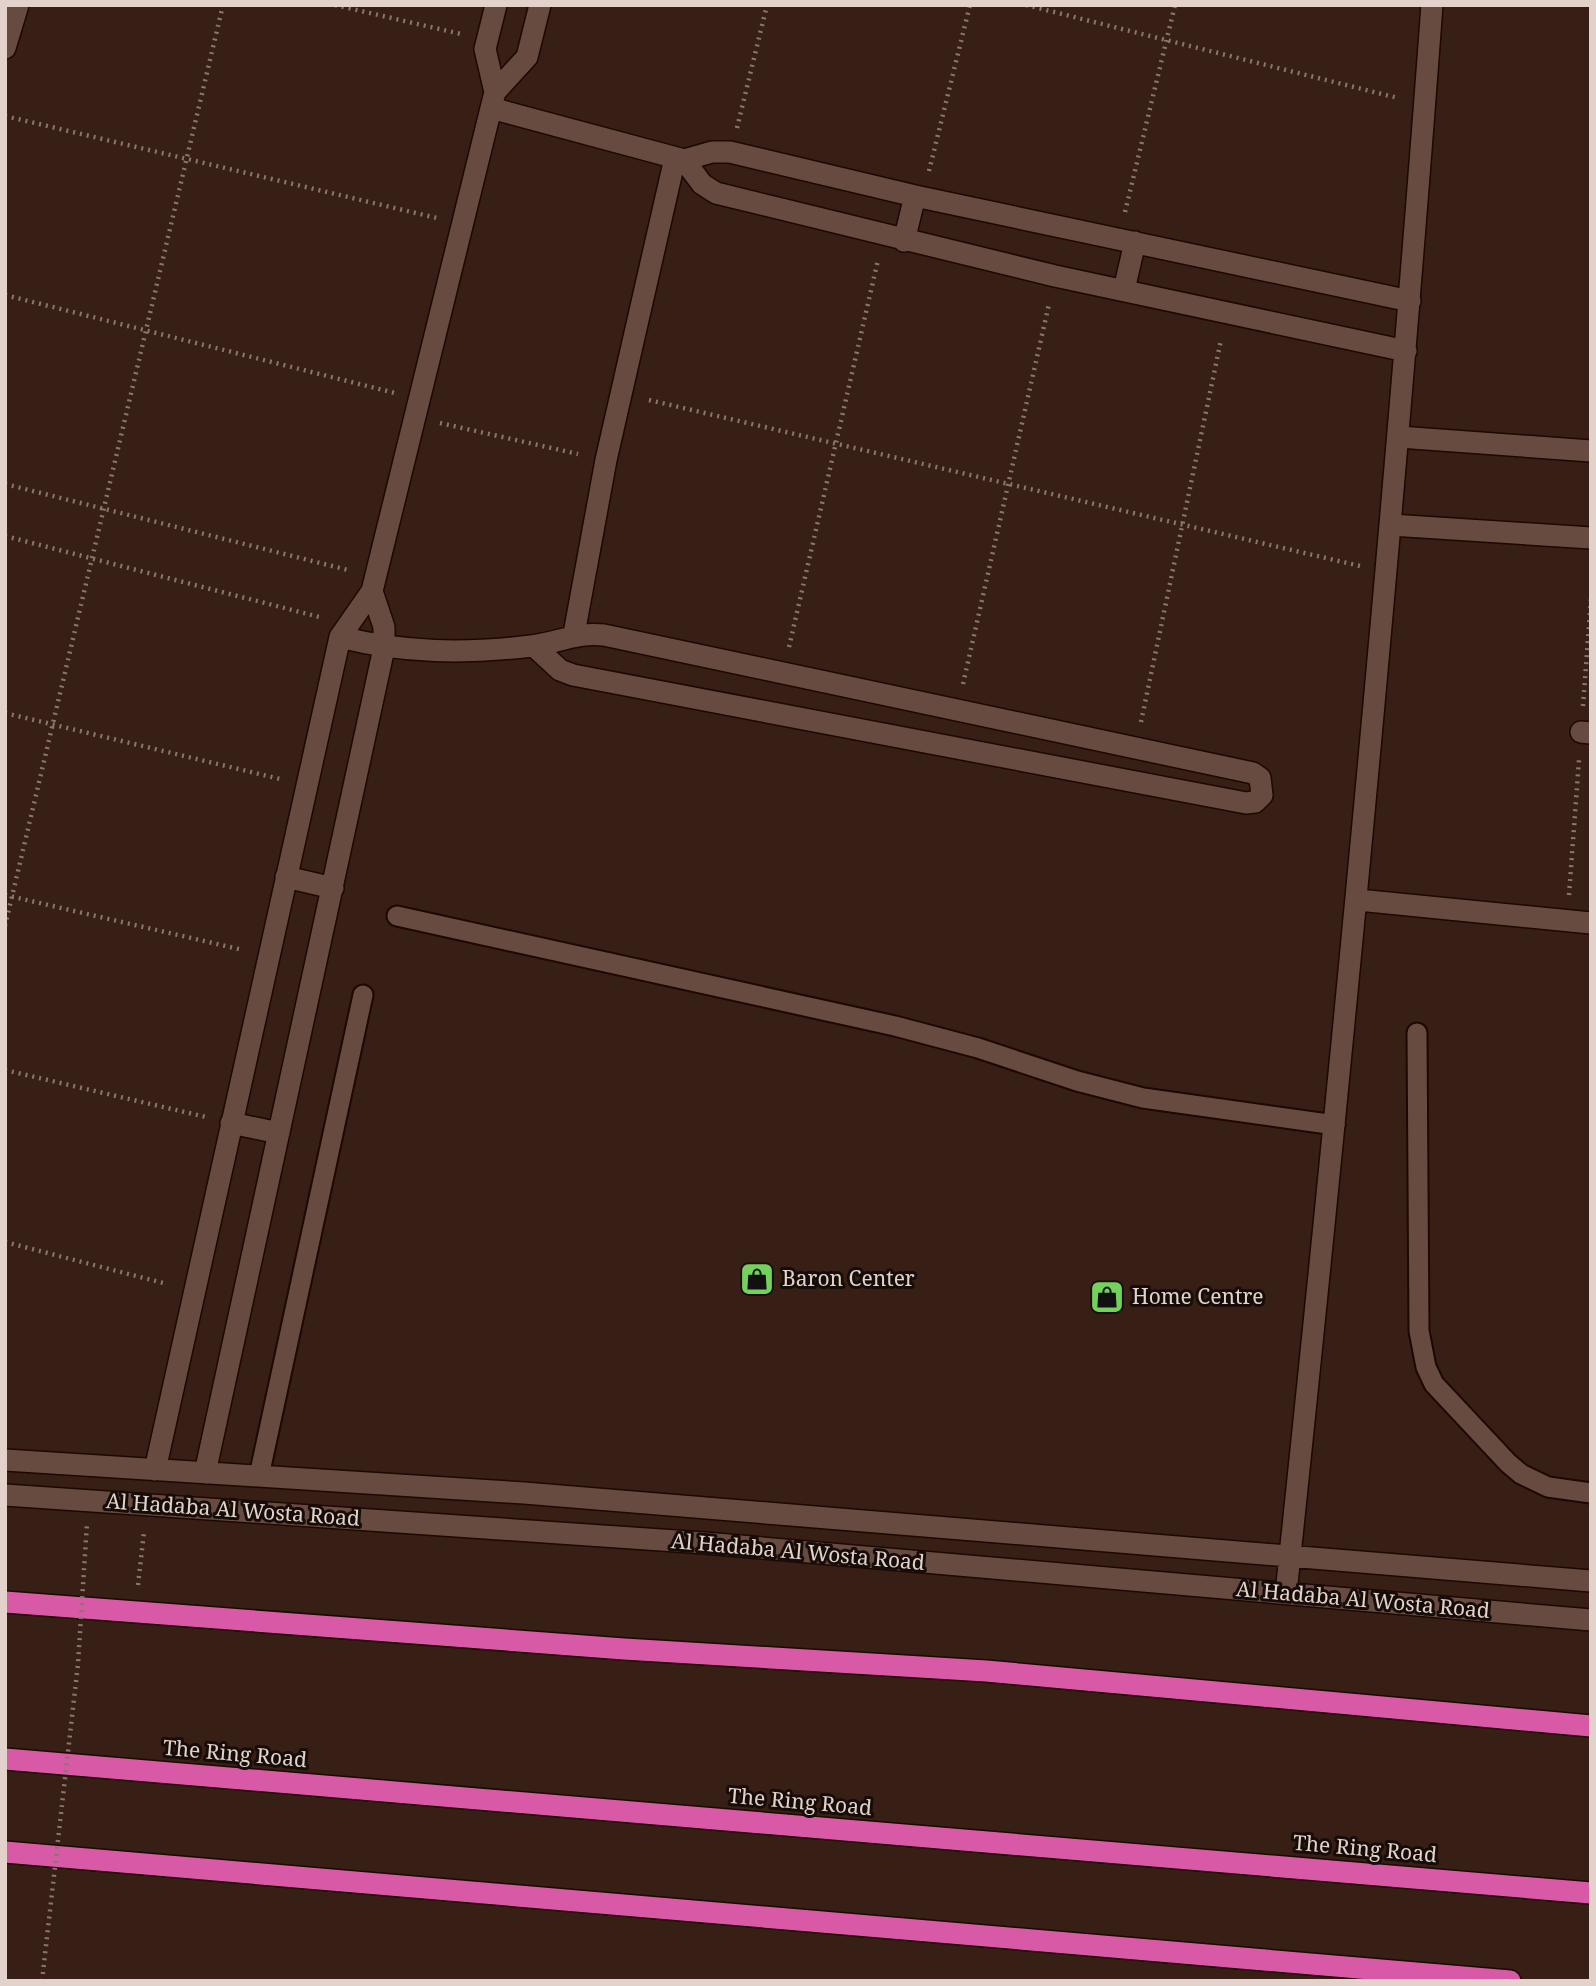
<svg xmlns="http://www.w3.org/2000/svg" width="1596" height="1986" font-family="'Noto Serif',serif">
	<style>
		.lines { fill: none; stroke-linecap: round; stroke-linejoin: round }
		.lane-casing { stroke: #1d0802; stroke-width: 23 }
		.street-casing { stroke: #1d0802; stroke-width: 24 }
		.highway-casing { stroke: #1d0802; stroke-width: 24 }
		.path { stroke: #8a766d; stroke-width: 4.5; stroke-dasharray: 2 5; stroke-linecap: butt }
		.lane { stroke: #674b41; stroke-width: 19 }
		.street { stroke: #674b41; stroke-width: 21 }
		.highway { stroke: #d859a6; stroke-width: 21 }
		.path-bridge { stroke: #8a766d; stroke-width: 4.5; stroke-dasharray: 2 5; stroke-linecap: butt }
		.labels { text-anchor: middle; stroke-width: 6; stroke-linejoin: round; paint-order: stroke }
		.poi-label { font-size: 21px; fill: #e2d2cb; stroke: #160c08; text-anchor: start }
		.street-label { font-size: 21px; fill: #e2d2cb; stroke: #160c08 }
	</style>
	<rect width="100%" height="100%" fill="#371f15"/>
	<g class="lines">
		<g class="lane-casing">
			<path id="lane" d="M397,916L895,1026L978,1048L1077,1081L1143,1098L1335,1125
				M1417,1033L1419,1331L1426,1367L1434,1384L1508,1463L1521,1474L1548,1487L1591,1493
				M259,1476L363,995"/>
		</g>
		<g class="street-casing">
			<path id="street" d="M5,48L18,5
				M495,92L527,57L540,5
				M491,108L684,160L712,152H730L915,196L1410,301
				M684,160L702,184L716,193L1055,276L1406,351
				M904,241L915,196
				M1124,290L1135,242
				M1399,437L1591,451
				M1391,525L1591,538
				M574,634L606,460L675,158
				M340,637C404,653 465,654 531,646C558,643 575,632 604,635L1253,773L1260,778L1262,795L1255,802L1246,803L573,675L560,670L534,646
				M1581,732L1591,733
				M286,877L333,888
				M1358,900L1591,923
				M231,1123L279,1133
				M5,1460L524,1493L1591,1581
				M155,1470L340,637L372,591L495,92L485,49L496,5
				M205,1473L384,648V627L372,591
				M5,1495L705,1543L1591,1620
				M1286,1593C1342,1064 1393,535 1432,5"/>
		</g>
		<g class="highway-casing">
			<path id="highway" d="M5,1602L624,1649L986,1671L1591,1726
				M5,1759L1591,1893
				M5,1852L1510,1981"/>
		</g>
		<path class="path" d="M335,5L461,34
			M1026,5L1398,98
			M5,116L437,218
			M737,128L767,5
			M929,171L970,5
			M1125,212L1175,5
			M5,295L395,393
			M649,400L1360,566
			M440,423L578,454
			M5,484L348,570
			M5,536L319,617
			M789,647L878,260
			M963,684L1049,304
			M1583,706L1591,599
			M5,713L280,779
			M1141,722L1221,340
			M5,895L243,950
			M1569,895L1579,760
			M5,926L223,5
			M5,1070L206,1117
			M5,1242L167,1284
			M138,1585L144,1532"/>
		<use href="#lane" class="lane"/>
		<use href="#street" class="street"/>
		<use href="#highway" class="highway"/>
		<path class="path-bridge" d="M42,1981L78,1664L87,1523"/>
	</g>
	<defs>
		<g id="shop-square" transform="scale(1.75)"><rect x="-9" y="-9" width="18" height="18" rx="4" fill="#74d25c" stroke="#160c08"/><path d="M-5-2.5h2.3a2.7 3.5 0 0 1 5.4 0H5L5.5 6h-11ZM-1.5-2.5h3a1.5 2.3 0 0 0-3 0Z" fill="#111"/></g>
	</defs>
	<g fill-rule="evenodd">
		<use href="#shop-square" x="757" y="1279"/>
		<use href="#shop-square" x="1107" y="1297"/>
	</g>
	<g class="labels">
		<g class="poi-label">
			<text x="782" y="1286">Baron Center</text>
			<text x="1132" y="1304">Home Centre</text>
		</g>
		<g class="street-label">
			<text transform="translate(233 1510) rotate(4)" y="7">Al Hadaba Al Wosta Road</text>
			<text transform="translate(798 1552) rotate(5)" y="7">Al Hadaba Al Wosta Road</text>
			<text transform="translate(1363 1600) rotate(5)" y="7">Al Hadaba Al Wosta Road</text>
			<text transform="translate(235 1754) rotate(5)" y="7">The Ring Road</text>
			<text transform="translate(800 1802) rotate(5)" y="7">The Ring Road</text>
			<text transform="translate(1365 1849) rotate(5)" y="7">The Ring Road</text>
		</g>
	</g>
	<rect width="1596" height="1986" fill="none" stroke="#e2d2cb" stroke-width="14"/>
</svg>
